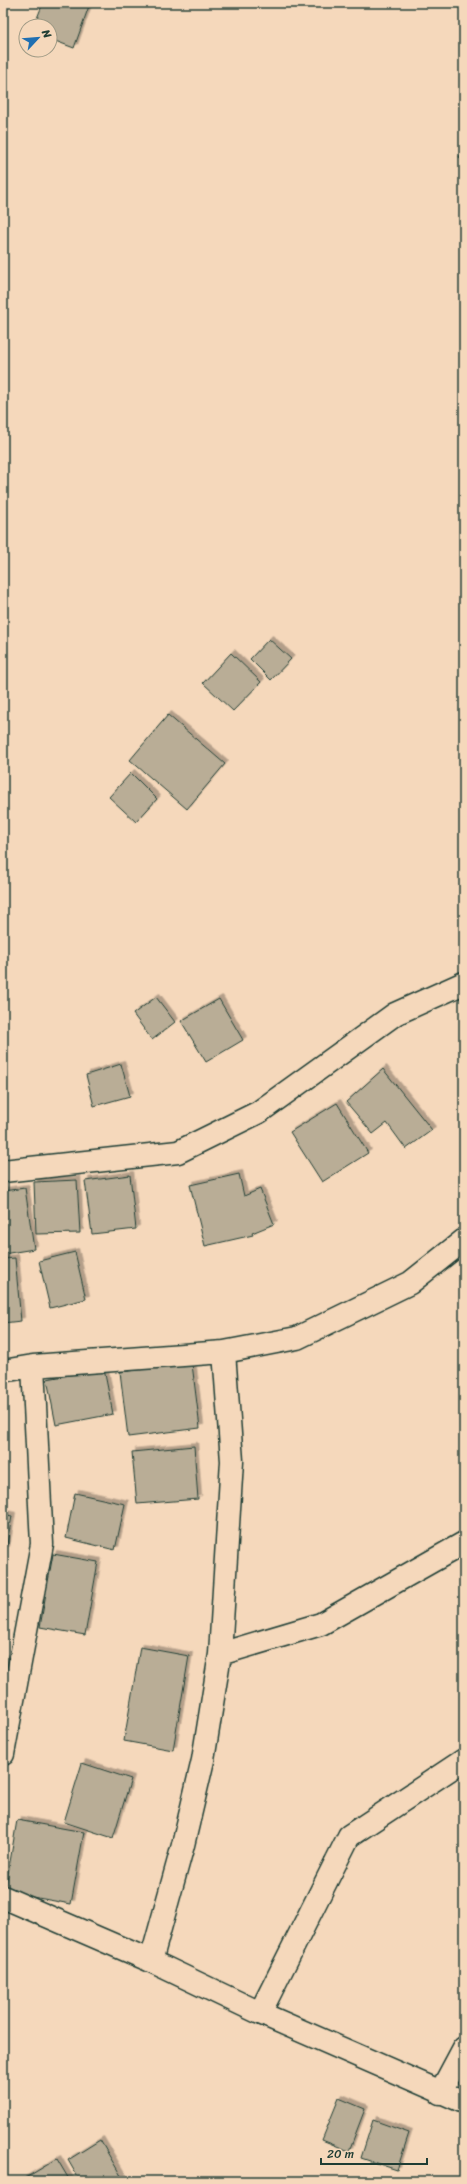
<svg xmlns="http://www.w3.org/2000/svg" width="467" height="2184" font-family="Sriracha,sans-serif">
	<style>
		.building { fill: #b9ad96; stroke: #1f3d34; filter: url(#shadow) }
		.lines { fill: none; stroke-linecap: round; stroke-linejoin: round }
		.street-casing { stroke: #1f3d34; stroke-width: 25 }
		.street { stroke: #f5d8bb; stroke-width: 22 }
	</style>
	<defs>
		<filter id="shadow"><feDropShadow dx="3.5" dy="-3.5" stdDeviation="0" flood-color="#0004"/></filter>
	</defs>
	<rect width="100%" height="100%" fill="#f5d8bb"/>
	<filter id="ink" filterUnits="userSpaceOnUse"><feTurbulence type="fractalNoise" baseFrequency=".025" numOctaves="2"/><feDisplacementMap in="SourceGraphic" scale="8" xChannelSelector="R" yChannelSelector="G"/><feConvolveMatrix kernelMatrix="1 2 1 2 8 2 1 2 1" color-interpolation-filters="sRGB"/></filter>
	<g filter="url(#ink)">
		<path class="building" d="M43,3H80L89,6L74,48L50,39V26H34Z
			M464,148V160L459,157Z
			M269,639L291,659L271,680L250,659Z
			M231,653L261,682L233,711L203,683Z
			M168,715L225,764L187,809L130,760Z
			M131,773L157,799L136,822L109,797Z
			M156,997L175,1022L152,1040L133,1014Z
			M219,999L243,1040L206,1062L181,1021Z
			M121,1064L130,1096L94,1106L86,1075Z
			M383,1069L432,1130L406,1149L387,1123L373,1134L346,1102Z
			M337,1103L368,1153L322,1182L290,1132Z
			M239,1174L244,1196L260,1189L274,1224L252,1233L253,1235L205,1246L190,1185Z
			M130,1175L136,1229L92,1234L85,1181Z
			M77,1180L80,1233L36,1234L34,1182Z
			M25,1188L34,1249L3,1254V1191Z
			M75,1252L86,1299L50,1308L39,1261Z
			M15,1258L21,1321L3,1323V1259Z
			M192,1364L200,1428L128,1437L120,1372Z
			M104,1369L113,1414L56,1425L47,1379Z
			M194,1446L198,1499L137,1504L132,1452Z
			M75,1493L125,1504L115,1550L66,1538Z
			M3,1514L12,1516L6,1550L3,1549Z
			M53,1554L98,1562L85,1635L40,1627Z
			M140,1647L189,1656L173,1750L124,1741Z
			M82,1763L131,1779L113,1838L64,1822Z
			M17,1820L84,1832L71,1904L5,1892Z
			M339,2098L365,2109L349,2151L322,2140Z
			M373,2120L409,2133L397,2170L361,2158Z
			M100,2140L124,2181H80L68,2160Z
			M57,2159L70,2181H23L22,2180Z"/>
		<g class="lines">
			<g class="street-casing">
				<path id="street" d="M3,1171L178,1152L259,1112L395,1014L464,983
					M3,1371L33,1366L224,1352L297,1338L410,1283L464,1240
					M220,1654L321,1624L464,1543
					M3,1754L42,1544L33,1366
					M3,1897L151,1961L260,2013L464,2102
					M151,1961L183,1845L203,1760L220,1654L232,1461L224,1352
					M260,2013L349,1836L464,1760
					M440,2093L464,2048"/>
			</g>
			<use href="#street" class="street"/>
		</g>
	</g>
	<rect width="467" height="2184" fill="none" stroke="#f5d8bb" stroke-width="16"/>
	<rect x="8" y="8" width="451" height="2168" fill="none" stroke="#1f3d34" stroke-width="1.5" filter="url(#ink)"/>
	<g transform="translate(38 38) rotate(64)"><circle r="19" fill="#f5d8bb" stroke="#9f9a85"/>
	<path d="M0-3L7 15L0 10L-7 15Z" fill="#1f6fb2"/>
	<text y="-6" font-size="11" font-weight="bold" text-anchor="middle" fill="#1f3d34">N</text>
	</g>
	<path d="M321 2158v6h106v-6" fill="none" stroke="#1f3d34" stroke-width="2"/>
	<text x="327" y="2158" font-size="12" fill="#1f3d34" stroke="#f5d8bb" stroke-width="3" paint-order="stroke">20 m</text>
</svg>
